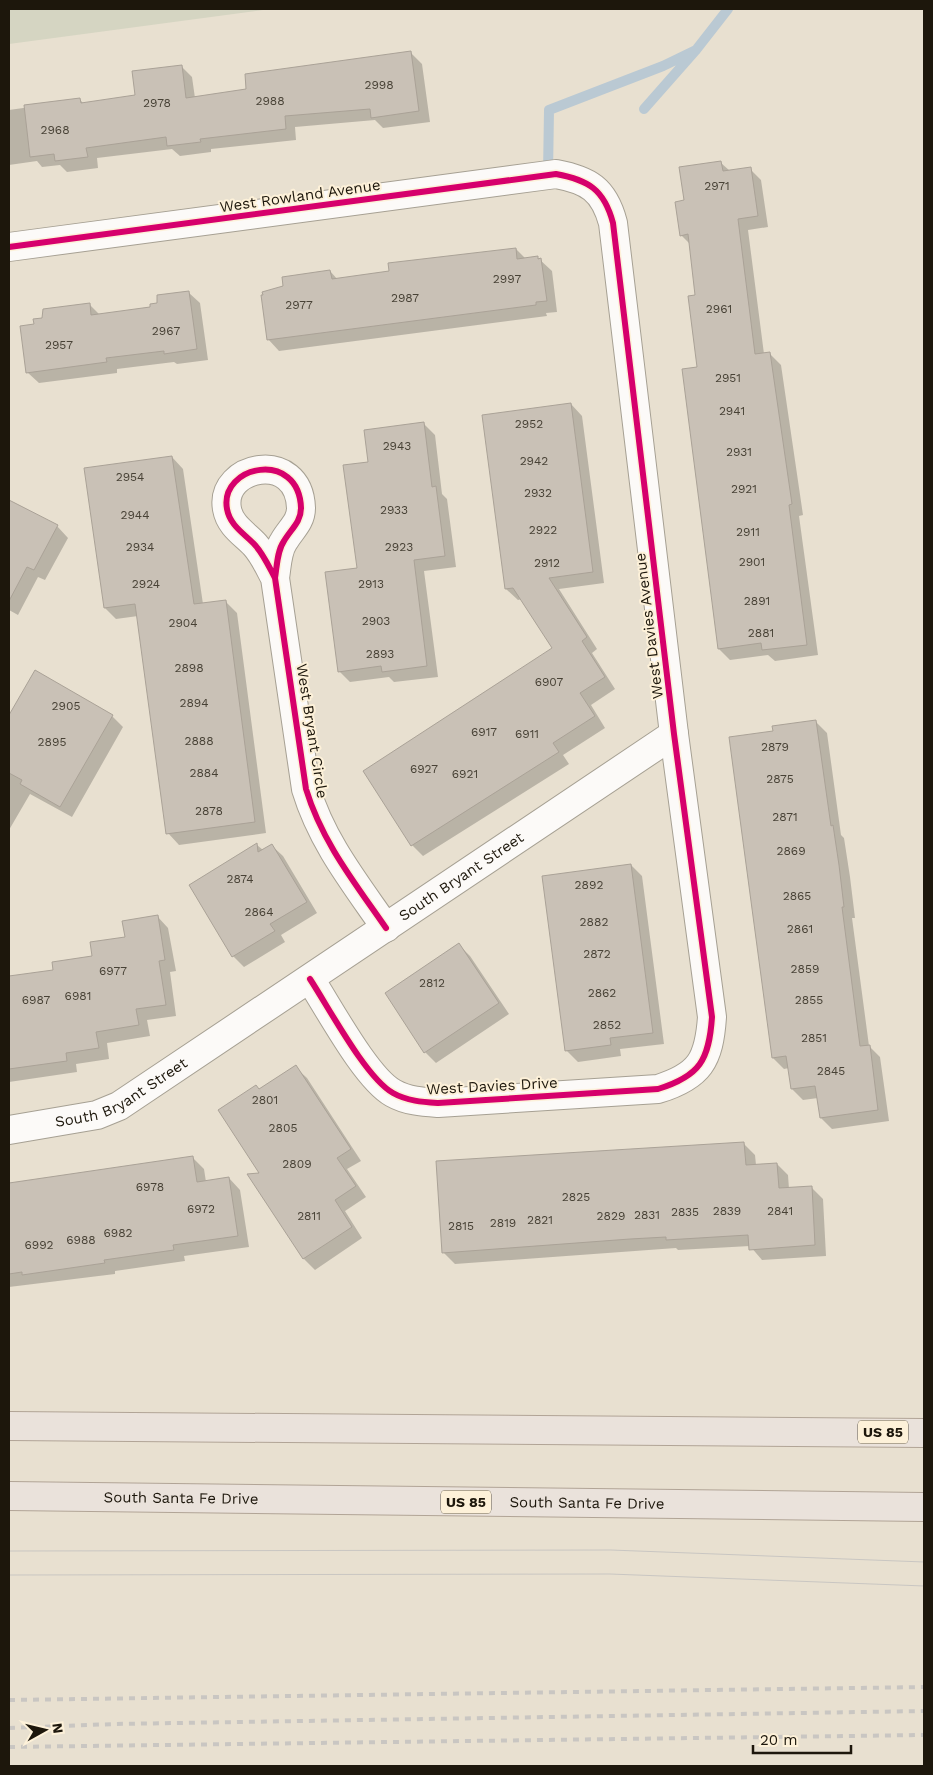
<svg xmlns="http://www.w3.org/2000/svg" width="933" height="1775" font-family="'Work Sans',sans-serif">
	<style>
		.green { fill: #d5d5c2 }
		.shadow { fill: #0003 }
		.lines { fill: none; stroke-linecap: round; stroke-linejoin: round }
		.stream { stroke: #bac9d3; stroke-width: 10 }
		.building { fill: #c9c1b6; stroke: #aaa297 }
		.minor-casing { stroke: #a6a093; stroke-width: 30 }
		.trunk-casing { stroke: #b1a496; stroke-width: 30 }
		.minor { stroke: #fcfaf8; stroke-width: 28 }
		.trunk { stroke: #eae2db; stroke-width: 28 }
		.tram { stroke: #c9c6c2; stroke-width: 1 }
		.rail { stroke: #c9c6c2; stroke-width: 4; stroke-dasharray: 6 6; stroke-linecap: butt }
		.cycleway-casing { stroke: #fdf1d9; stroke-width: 9 }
		.cycleway { stroke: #d6006c; stroke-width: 6 }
		.labels { text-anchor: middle; stroke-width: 4; stroke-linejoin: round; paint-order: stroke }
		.number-label { font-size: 12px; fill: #484236 }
		.shield { fill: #fdf1d9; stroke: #60584a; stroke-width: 1 }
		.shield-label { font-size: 14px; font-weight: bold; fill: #1d170c }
		.street-label { font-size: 15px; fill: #1d170c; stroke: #fdf1d9 }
	</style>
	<rect width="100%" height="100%" fill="#e8e0d0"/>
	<path class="green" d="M9,9H270L9,44Z"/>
	<path class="shadow" d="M411,53L422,64L430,122L383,128L375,120L295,127L296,140L211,149V152L180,156L172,149L97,158L98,168L67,172L60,165L42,167L37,161L9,165V110L80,100L84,104L137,96L181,66L192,77L195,98L248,90Z
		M721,163L730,171L750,169L761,180L768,227L748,230L764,354H770L781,365L803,515L799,516L818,655L775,661L768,655L730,660L719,649L683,370L698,368L697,296L691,245L681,235L685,201Z
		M516,249L526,259L538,258L552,271L557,312L546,313L547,316L279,351L268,339L330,271L338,280Z
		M188,292L200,303L208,360L177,364L174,362L117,369V373L39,383L27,372L35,325L44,319L89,304L100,315L152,308Z
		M571,404L582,416L604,583L559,589L597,649L592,653L615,689L591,705L605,728L563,755L569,764L423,856L412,845L553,648L522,599L518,600L506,589Z
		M423,423L435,435L442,494L447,499L456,567L424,571L438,677L394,682L389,677L350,682L339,671L358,569L370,463Z
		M172,457L183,469L203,604L226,602L237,613L266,833L179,845L168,833L138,616L116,619L105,608Z
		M9,501L57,526L68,538L45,580L38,577L18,615L9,610Z
		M35,672L112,716L123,727L72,817L30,794L9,830V718Z
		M816,722L827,733L841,835L844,838L850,877L855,918H852L869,1046L880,1057L889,1121L832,1129L821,1118L818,1098L803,1100L792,1089L789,1068L784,1069L773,1058L774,732Z
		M257,845L263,850L271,845L283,856L317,913L281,935L285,942L244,967L233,956L191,885Z
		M631,865L642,876L664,1044L620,1049L621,1056L578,1062L566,1050Z
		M157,916L168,928L176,971L170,972L176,1016L147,1020L150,1036L107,1043L109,1059L76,1064L77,1072L9,1082V978L54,971L94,957Z
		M459,945L470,956L509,1014L436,1063L425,1052Z
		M295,1067L307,1078L361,1161L347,1169L366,1197L345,1211L362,1238L315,1270L304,1259L249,1175L261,1174L260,1090Z
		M744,1144L755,1155L756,1165L777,1164L788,1175L789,1189L811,1187L823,1199L826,1256L762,1260L750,1246L678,1250L676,1248L455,1264L443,1252Z
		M193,1158L204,1169L206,1182L229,1178L240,1190L249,1247L184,1256L185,1261L115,1271V1274L9,1287V1184Z"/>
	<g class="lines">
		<path class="stream" d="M644,109L696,50L728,9
			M548,174L549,110L663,66L696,50"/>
	</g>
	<path class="building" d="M411,51L419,111L371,118L370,109L285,116L286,129L200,139L201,142L167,146L166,137L86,148L88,157L55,161L54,154L30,157L24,105L80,98L81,103L135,95L132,71L182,65L186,98L246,89L245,74Z
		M721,161L723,171L751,167L758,216L738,219L755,354L770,352L792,504L789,505L807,645L762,650L761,643L718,649L682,369L697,367L688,296L695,295L688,234L680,236L675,202L684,200L679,167Z
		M516,248L517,259L538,256V259L541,258L547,301L536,302V305L267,340L261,295H263L262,292L283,286L282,277L330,270L332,279L389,271L388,263Z
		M189,291L197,349L164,354V351L106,358L107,362L26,373L20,326L34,324L33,319L42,318L43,309L90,303L91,315L150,307V304L157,303V295Z
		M571,403L593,572L549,578L587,637L582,641L605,677L580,693L595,716L553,743L559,752L411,846L363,771L552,648L513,588L505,589L482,415Z
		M424,422L432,487L436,486L445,556L414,560L427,666L382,672L381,666L338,672L325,572L357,568L343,465L368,462L364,430Z
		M172,456L194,604L226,600L255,822L166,834L135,604L104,608L84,468Z
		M9,500L58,525L34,570L27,567L9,601Z
		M35,670L113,715L60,807L20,784L22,780L9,773V715Z
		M816,720L831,826L833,825L839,865L844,907H842L860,1046L870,1045L878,1110L820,1118L815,1086L791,1089L786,1056L772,1058L729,737L773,731L772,726Z
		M257,843L258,852L272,844L307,902L270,924L275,931L232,957L189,885Z
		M631,864L653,1033L610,1038L611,1045L565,1051L542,876Z
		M158,915L165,960L159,961L166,1005L136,1009L139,1025L96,1032L99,1048L66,1053L67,1061L9,1069V976L53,970L52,962L92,956L90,942L125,937L122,921Z
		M459,943L499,1003L424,1053L385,993Z
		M296,1065L351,1149L337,1158L356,1186L335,1200L352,1227L303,1259L247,1174L259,1173L218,1110L256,1085L259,1089Z
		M744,1142L746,1165L777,1163L779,1188L812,1186L815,1245L749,1250L748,1235L666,1240V1237L630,1239L442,1253L436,1161Z
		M193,1156L197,1182L229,1177L238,1236L173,1245L174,1250L104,1260L105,1263L22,1275V1272L9,1274V1183Z"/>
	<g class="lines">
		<g class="minor-casing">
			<g id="minor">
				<path d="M9,247L556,174C588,180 604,189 613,223L674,734L712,1017C709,1060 700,1076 658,1089L438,1103C423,1102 407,1101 393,1093C366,1078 329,1008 310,979"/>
				<path d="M275,578C269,567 264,555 255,545C245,534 230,526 227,509C219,465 299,449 301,508C301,522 291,529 284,541C277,551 277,566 275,578L306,789C322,842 355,883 386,928"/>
				<path id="s1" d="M9,1130L97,1115L119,1106L674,734"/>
			</g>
		</g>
		<g class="trunk-casing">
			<g id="trunk">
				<path d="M9,1426L924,1433"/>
				<path id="s2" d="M9,1496L924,1507"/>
			</g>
		</g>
		<use href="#minor" class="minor"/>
		<use href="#trunk" class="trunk"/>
		<path class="tram" d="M9,1551L611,1550L924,1562
			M9,1575L610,1574L924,1586"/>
		<path class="rail" d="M9,1700L924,1687
			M9,1728L115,1724L924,1711
			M9,1747L924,1735"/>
		<g class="cycleway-casing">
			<path id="cycleway" d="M9,247L556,174C588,180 604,189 613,223L674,734L712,1017C709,1060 700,1076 658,1089L438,1103C423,1102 407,1101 393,1093C366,1078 329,1008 310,979
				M275,578C269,567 264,555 255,545C245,534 230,526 227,509C219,465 299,449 301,508C301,522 291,529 284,541C277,551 277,566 275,578L306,789C322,842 355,883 386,928"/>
		</g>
		<use href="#cycleway" class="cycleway"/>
	</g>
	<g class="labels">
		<g class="number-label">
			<text x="379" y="89">2998</text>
			<text x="270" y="105">2988</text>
			<text x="157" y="107">2978</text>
			<text x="55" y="134">2968</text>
			<text x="717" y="190">2971</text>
			<text x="507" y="283">2997</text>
			<text x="405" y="302">2987</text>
			<text x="299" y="309">2977</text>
			<text x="719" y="313">2961</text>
			<text x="166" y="335">2967</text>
			<text x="59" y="349">2957</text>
			<text x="728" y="382">2951</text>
			<text x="732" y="415">2941</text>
			<text x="529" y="428">2952</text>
			<text x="397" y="450">2943</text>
			<text x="739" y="456">2931</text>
			<text x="534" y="465">2942</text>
			<text x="130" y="481">2954</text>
			<text x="744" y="493">2921</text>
			<text x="538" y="497">2932</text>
			<text x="394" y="514">2933</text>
			<text x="135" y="519">2944</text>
			<text x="543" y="534">2922</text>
			<text x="748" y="536">2911</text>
			<text x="140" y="551">2934</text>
			<text x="399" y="551">2923</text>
			<text x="752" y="566">2901</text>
			<text x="547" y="567">2912</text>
			<text x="146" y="588">2924</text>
			<text x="371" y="588">2913</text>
			<text x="757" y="605">2891</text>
			<text x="376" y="625">2903</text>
			<text x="183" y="627">2904</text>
			<text x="761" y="637">2881</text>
			<text x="380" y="658">2893</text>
			<text x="189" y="672">2898</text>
			<text x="549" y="686">6907</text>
			<text x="194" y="707">2894</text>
			<text x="66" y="710">2905</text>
			<text x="484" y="736">6917</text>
			<text x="527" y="738">6911</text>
			<text x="199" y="745">2888</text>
			<text x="52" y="746">2895</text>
			<text x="775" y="751">2879</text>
			<text x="424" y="773">6927</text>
			<text x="204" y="777">2884</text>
			<text x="465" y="778">6921</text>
			<text x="780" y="783">2875</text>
			<text x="209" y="815">2878</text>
			<text x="785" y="821">2871</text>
			<text x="791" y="855">2869</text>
			<text x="240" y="883">2874</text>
			<text x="589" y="889">2892</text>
			<text x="797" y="900">2865</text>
			<text x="259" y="916">2864</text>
			<text x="594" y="926">2882</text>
			<text x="800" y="933">2861</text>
			<text x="597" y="958">2872</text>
			<text x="805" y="973">2859</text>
			<text x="113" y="975">6977</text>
			<text x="432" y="987">2812</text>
			<text x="602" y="997">2862</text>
			<text x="78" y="1000">6981</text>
			<text x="36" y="1004">6987</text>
			<text x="809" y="1004">2855</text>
			<text x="607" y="1029">2852</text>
			<text x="814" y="1042">2851</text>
			<text x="831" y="1075">2845</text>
			<text x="265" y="1104">2801</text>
			<text x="283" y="1132">2805</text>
			<text x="297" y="1168">2809</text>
			<text x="150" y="1191">6978</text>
			<text x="576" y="1201">2825</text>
			<text x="201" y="1213">6972</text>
			<text x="727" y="1215">2839</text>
			<text x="780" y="1215">2841</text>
			<text x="685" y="1216">2835</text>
			<text x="647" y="1219">2831</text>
			<text x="309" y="1220">2811</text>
			<text x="611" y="1220">2829</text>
			<text x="540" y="1224">2821</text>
			<text x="503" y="1227">2819</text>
			<text x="461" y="1230">2815</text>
			<text x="118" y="1237">6982</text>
			<text x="81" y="1244">6988</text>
			<text x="39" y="1249">6992</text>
		</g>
		<g class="shield">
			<rect x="858" y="1420.5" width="50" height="23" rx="4"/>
			<rect x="441" y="1490.5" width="50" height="23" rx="4"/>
		</g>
		<g class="shield-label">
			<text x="883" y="1437">US 85</text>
			<text x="466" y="1507">US 85</text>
		</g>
		<g class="street-label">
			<text transform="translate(300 196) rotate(-8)" y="5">West Rowland Avenue</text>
			<text transform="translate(649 626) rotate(-97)" y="5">West Davies Avenue</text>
			<text transform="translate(312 731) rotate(81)" y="5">West Bryant Circle</text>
			<text dy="5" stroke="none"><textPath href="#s1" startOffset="525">South Bryant Street</textPath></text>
			<text transform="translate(492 1086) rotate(-3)" y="5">West Davies Drive</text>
			<text dy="5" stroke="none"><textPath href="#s1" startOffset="120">South Bryant Street</textPath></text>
			<text dy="5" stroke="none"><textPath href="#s2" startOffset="172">South Santa Fe Drive</textPath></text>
			<text dy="5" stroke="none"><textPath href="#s2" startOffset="578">South Santa Fe Drive</textPath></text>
		</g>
	</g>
	<rect width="933" height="1775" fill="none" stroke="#1d170c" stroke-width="20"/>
	<g transform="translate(45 1730) rotate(82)" stroke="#fdf1d9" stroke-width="4" paint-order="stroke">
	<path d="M0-4L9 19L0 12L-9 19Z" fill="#1d170c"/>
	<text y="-8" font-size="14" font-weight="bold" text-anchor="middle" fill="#1d170c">N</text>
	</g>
	<path d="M753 1745v8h98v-8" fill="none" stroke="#1d170c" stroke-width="2.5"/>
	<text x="760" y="1745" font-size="15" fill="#1d170c" stroke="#fdf1d9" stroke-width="4" paint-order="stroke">20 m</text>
</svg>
